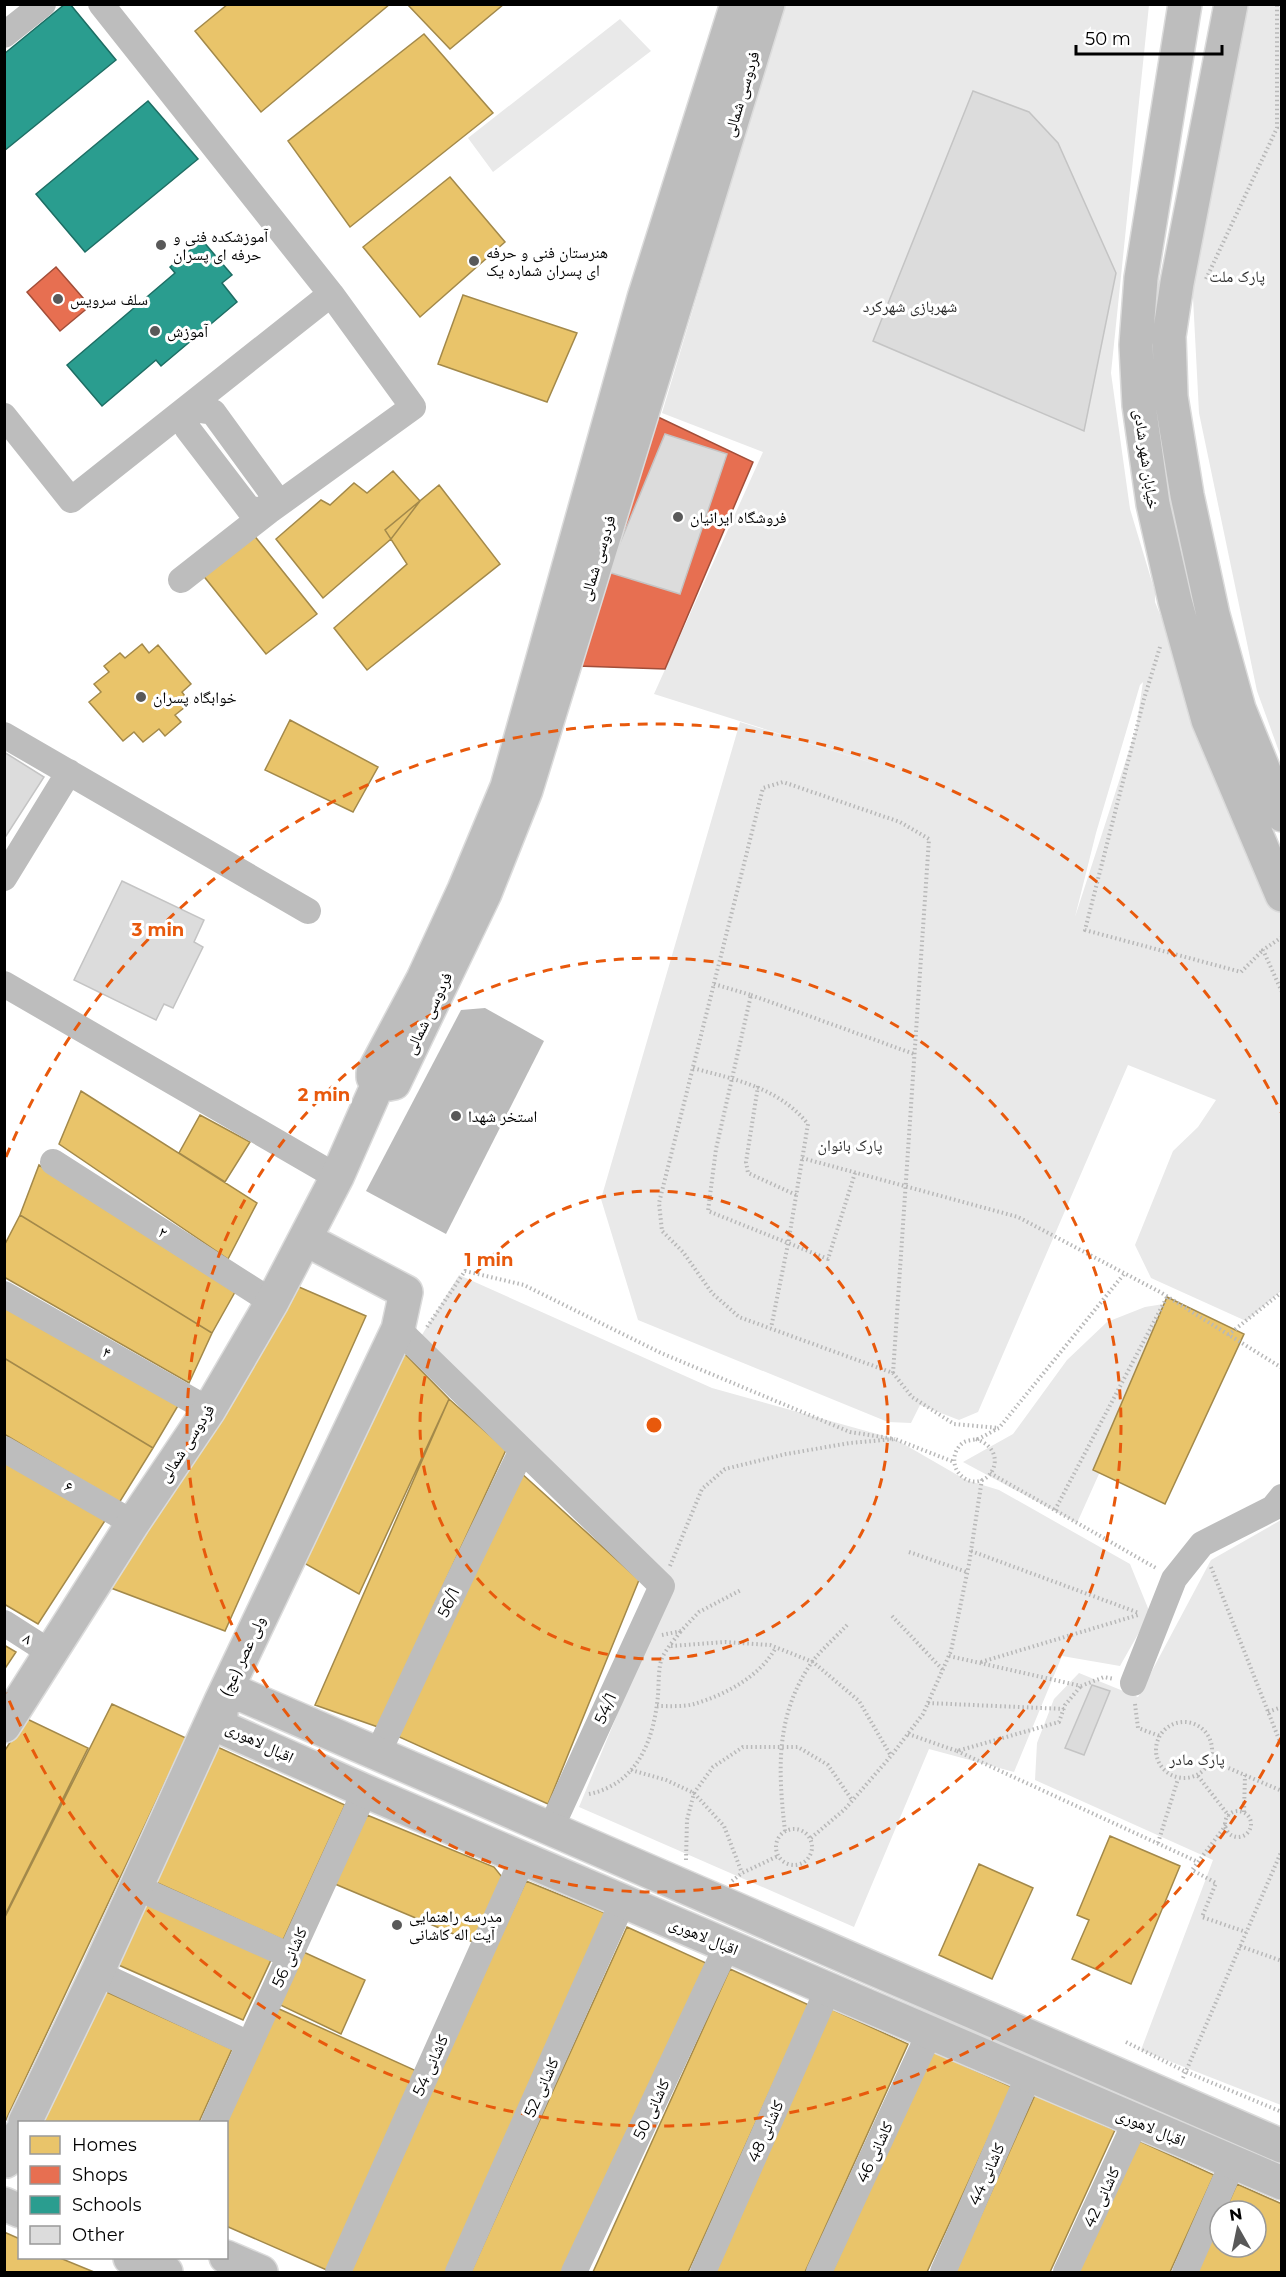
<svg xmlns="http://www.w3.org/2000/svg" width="1286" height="2277" font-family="Montserrat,'Noto Naskh Arabic',sans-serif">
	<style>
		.green { fill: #e9e9e9; fill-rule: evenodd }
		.water { fill: #bbb }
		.homes { fill: #e9c46a; stroke: #a3894a; stroke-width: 1.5 }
		.shops { fill: #e76f51; stroke: #a24e39; stroke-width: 1.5 }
		.schools { fill: #2a9d8f; stroke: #1d6e64; stroke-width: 1.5 }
		.building { fill: #dcdcdc; stroke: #c4c4c4; stroke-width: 1.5 }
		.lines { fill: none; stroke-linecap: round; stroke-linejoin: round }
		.major-casing { stroke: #dbdbdb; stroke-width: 36 }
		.path { stroke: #b8b8b8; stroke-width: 4; stroke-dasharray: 1.5 3; stroke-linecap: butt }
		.minor { stroke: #bdbdbd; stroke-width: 26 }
		.major { stroke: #bdbdbd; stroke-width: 33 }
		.ring { fill: none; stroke: #e8590c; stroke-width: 3; stroke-dasharray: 10 8 }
		.poi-dot { fill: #595959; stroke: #fff; stroke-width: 2 }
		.labels { text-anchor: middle; stroke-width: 6; stroke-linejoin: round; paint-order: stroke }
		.street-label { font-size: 16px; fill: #000; stroke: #fff }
		.poi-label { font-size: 16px; fill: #000; stroke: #fff; text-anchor: start }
		.park-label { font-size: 16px; fill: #2e2e2e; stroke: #fff }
		.centre { fill: #e8590c; stroke: #fff; stroke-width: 3 }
		.ring-label { font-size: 18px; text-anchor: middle; font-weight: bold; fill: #e8590c; stroke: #fff; stroke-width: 6; stroke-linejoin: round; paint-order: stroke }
	</style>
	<rect width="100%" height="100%" fill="#fff"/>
	<path class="green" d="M784,5H1149L1111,373L1130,509L1155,592V602L1281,912V1291L1246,1321L1151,1278L1135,1245L1173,1151L1198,1127L1216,1100L1128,1065L978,1412L959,1420L920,1405L911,1423L888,1422L638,1320L601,1199L740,722L904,773L654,694L763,452L662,413ZM1143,682L1136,729L1075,917L1096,833L1140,685Z
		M1237,5H1281V757L1257,691L1199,413L1192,278Z
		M620,19L651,51L493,172L468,138Z
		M459,1275L712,1388L895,1439L966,1480L999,1490L1130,1564L1150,1613L1120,1666L1062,1656L1014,1772L929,1749L854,1927L579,1807L670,1587L420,1338Z
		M1176,1302L1077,1523L963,1462L1013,1434L1067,1360L1107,1322L1145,1307Z
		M1281,1520V2105L1141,2050L1213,1860L1035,1780L1037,1743L1054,1699L1079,1673L1138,1697L1211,1560Z"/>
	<path class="water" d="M485,1008L544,1041L446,1234L366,1191L461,1010Z"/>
	<path class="homes" d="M228,4H390L261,112L195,31Z
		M407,4H504L450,49Z
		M424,34L493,113L350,227L288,141Z
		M450,177L505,242L420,317L363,247Z
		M463,295L577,333L547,402L438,364Z
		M393,471L420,501L391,539L323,598L276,539L321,500L330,505L354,483L367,493Z
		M439,485L500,564L367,670L334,628L407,564L385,530Z
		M253,534L317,614L266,654L202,574Z
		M142,644L149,653L158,645L191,684L182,692L190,703L175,715L181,722L165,736L159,729L143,742L134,732L123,741L89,702L101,692L94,684L109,672L104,666L120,653L125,658Z
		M290,720L378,767L353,812L265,770Z
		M81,1091L257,1203L228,1259L59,1144Z
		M200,1115L250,1142L225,1182L179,1153Z
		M39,1165L235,1292L212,1333L20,1215Z
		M20,1215L212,1333L189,1383L4,1277V1246Z
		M292,1284L366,1316L225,1631L111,1588Z
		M1167,1297L1244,1334L1165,1504L1093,1470Z
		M4,1301L179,1404L153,1448L4,1358Z
		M403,1352L449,1399L359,1594L304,1563Z
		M4,1358L153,1448L119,1503L4,1434Z
		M449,1399L506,1450L378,1727L315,1705Z
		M4,1457L108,1516L38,1624L4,1604Z
		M520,1472L639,1580L548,1804L397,1736Z
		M4,1645L16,1652L4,1670Z
		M112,1704L186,1738L4,2124V1919Z
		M25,1718L88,1748L4,1917V1752Z
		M213,1745L345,1805L283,1940L151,1880Z
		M367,1815L494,1867L502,1877L475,1943L335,1884Z
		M1110,1836L1180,1866L1131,1984L1072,1959L1089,1920L1077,1915Z
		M979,1864L1033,1888L992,1979L939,1955Z
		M526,1881L605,1913L447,2272H347Z
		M142,1902L271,1960L243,2020L114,1963Z
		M627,1927L706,1963L566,2272H471Z
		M299,1950L365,1980L341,2034L274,2002Z
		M730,1969L809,2005L688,2272H593Z
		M100,1989L232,2049L199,2122H39Z
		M277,2008L421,2073L329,2271L226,2226V2122Z
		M829,2008L908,2044L805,2272H710Z
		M932,2051L1012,2087L927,2272H832Z
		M1035,2095L1115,2130L1050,2272H955Z
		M1135,2139L1214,2175L1170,2272H1075Z
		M1237,2184L1282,2204V2272H1197L1220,2221V2247H1256V2211H1225Z
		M4,2232L20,2239V2258H60L94,2272H4Z"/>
	<path class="shops" d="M56,267L90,306L60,331L27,292Z
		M658,417L753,462L665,669L578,666Z"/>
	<path class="schools" d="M65,4H70L116,60L4,151V54Z
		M148,101L198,159L85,252L36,194Z
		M202,240L232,275L222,283L237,302L161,366L156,360L102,406L67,365L175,273L170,267Z"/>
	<path class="building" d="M973,91L1029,112L1058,143L1116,273L1084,431L873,341Z
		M665,434L727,454L680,594L608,572Z
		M4,752L44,777L6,836L4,835Z
		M122,881L204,920L194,942L203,947L173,1008L164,1004L156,1020L74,980Z
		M1092,1685L1110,1691L1084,1755L1065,1748Z"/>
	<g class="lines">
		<g class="major-casing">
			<path id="major" d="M737,4L644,298L507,787L464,890L423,979L373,1073V1077C377,1087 386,1085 394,1083L485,893L526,790L768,4
				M1185,4L1141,278L1136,345L1139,405L1153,504L1175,601L1208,720L1282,895
				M1231,4L1177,283L1169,336L1171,397L1187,495L1213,615L1239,709L1282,815
				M4,1726L133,1523L209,1410L272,1302L337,1177L378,1084
				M25,2122L97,1973L221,1701L398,1329L406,1292L305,1239
				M1282,2146L240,1694L221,1701V1727L365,1791L1282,2183
				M6,2161L20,2134
				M4,2204L20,2211
				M226,2257L261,2272
				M130,2258L166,2272"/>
		</g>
		<path class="path" d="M1206,279L1277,128V4
			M1160,647L1144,699L1085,930L1241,972L1263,950
			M1282,937L1263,950L1282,992
			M714,984L751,995L716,1149L708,1211L828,1259L855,1173
			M751,995L914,1054
			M693,1068C736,1080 778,1087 808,1124L788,1244L771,1328
			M758,1086L746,1162L748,1173L796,1195
			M802,1158L1018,1217L1160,1292L1282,1368
			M427,1327L465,1271L524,1285L661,1353L850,1432L895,1439
			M1228,1335L1282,1292
			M893,1373L929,839L900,822L783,782L763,788L659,1203L662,1231L683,1252L712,1293L739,1317L893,1373L912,1397L954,1424L999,1428
			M976,1439C1013,1452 988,1494 964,1478C951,1469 951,1451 964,1442C968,1440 973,1440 978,1439C985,1436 992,1431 999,1428L1124,1274
			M990,1473L1156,1568
			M1055,1510L1167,1297
			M971,1551L1139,1613
			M909,1552L967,1572
			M670,1566L702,1489L725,1469L786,1454L850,1443L895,1439L954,1462
			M1211,1567L1282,1747
			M892,1616L943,1670
			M662,1635L681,1631L699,1612L741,1590
			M671,1646L725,1642L770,1645L813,1662L859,1701L891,1756
			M949,1656L1081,1686L1104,1677L1114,1679
			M981,1662L1138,1615
			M928,1703L1064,1709
			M1135,1704L1138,1728L1160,1736
			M657,1706C668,1706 683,1707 694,1704C725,1695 761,1676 776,1647
			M1268,1712L1282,1707
			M1156 1750a28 28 0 1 1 56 0a28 28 0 1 1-56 0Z
			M908,1734L957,1751L1059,1722L1065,1705L1081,1686
			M957,1751L1198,1862
			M1212,1761L1282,1791
			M631,1770L666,1780L694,1793L724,1826L742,1873
			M1198,1776L1229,1816
			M589,1794C638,1784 654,1739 658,1695C659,1684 658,1668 662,1658C666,1649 675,1639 681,1631
			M1225 1824a13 13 0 1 1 26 0a13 13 0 1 1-26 0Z
			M1244,1812L1245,1775
			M1226,1825L1192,1870L1216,1883L1202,1917L1246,1932
			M776 1847a18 18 0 1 1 36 0a18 18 0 1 1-36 0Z
			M785,1831C778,1770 775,1715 812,1662C822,1649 836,1637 847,1625
			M811,1838L845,1809L891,1756L923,1714L951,1651L969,1564L982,1479
			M1158,1843L1178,1779
			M686,1860L687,1820L694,1793L713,1767L743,1747H798L828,1765L852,1800
			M732,1881L742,1873L778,1856
			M1240,1946L1282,1961
			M1126,2042L1186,2072L1282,2112
			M1183,2078L1282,1850"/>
		<path class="minor" d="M101,4L331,294L413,407L269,511L181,580
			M4,35L43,4
			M187,408L213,412L272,493L269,511L249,509L187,428Z
			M4,416L71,500L331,294
			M4,735L308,911
			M4,878L69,772
			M4,984L337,1177
			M53,1162L272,1302
			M4,1294L209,1410
			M398,1329L662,1586L550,1830
			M4,1449L133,1523
			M4,1623L51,1653
			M1133,1683L1174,1579L1202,1544L1273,1508L1282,1497
			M377,1755L460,1578L522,1450
			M136,1887L290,1956
			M97,1973L249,2044
			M214,2122L365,1791
			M338,2272L523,1858
			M458,2272L623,1901
			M574,2272L727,1946
			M703,2272L828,1989
			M819,2272L930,2032
			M943,2272L1029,2075
			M1066,2272L1136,2121
			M1185,2272L1233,2162"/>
		<use href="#major" class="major"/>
	</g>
	<g class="ring">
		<circle cx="654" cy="1425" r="234"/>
		<circle cx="654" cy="1425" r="467"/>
		<path d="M1281 1738A701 701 0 0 1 6 1693M6 1157A701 701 0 0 1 1281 1112"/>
	</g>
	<g class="poi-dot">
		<circle cx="161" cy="245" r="6"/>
		<circle cx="474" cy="261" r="6"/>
		<circle cx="58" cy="299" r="6"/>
		<circle cx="155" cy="331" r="6"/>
		<circle cx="678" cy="517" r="6"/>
		<circle cx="141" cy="697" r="6"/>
		<circle cx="456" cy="1116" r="6"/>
		<circle cx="397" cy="1925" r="6"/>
	</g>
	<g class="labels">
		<g class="street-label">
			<text transform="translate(741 94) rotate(-73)" y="6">فردوسی شمالی</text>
			<text transform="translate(1147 459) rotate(82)" y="6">خیابان شهر شادی</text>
			<text transform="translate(597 558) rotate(-73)" y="6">فردوسی شمالی</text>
			<text transform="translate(428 1013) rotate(-64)" y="6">فردوسی شمالی</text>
			<text transform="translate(163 1232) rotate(33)" y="6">۲</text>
			<text transform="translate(107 1352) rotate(29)" y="6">۴</text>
			<text transform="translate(186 1443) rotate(-57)" y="6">فردوسی شمالی</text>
			<text transform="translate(69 1486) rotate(30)" y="6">۶</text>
			<text transform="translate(448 1602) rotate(-65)" y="6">56/1</text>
			<text transform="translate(28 1638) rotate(32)" y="6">۸</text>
			<text transform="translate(242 1656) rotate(-65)" y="6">ولی عصر (عج)</text>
			<text transform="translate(605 1708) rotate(-66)" y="6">54/1</text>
			<text transform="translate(260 1742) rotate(26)" y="6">اقبال لاهوری</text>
			<text transform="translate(704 1936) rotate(23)" y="6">اقبال لاهوری</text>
			<text transform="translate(289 1957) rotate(-66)" y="6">کاشانی 56</text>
			<text transform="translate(430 2065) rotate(-66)" y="6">کاشانی 54</text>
			<text transform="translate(541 2087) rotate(-66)" y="6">کاشانی 52</text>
			<text transform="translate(651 2109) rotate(-65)" y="6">کاشانی 50</text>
			<text transform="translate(1151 2127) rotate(23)" y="6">اقبال لاهوری</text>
			<text transform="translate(765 2131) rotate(-66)" y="6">کاشانی 48</text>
			<text transform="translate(874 2152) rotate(-65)" y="6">کاشانی 46</text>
			<text transform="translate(986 2174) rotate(-66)" y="6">کاشانی 44</text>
			<text transform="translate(1101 2197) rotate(-65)" y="6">کاشانی 42</text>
		</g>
		<g class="poi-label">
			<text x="173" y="242">آموزشکده فنی و<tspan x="173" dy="18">حرفه ای پسران</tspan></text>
			<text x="486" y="258">هنرستان فنی و حرفه<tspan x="486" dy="18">ای پسران شماره یک</tspan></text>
			<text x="70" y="305">سلف سرویس</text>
			<text x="167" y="337">آموزش</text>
			<text x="690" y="523">فروشگاه ایرانیان</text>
			<text x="153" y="703">خوابگاه پسران</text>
			<text x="468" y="1122">استخر شهدا</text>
			<text x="409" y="1922">مدرسه راهنمایی<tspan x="409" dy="18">آیت اله کاشانی</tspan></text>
		</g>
		<g class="park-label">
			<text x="1237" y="282">پارک ملت</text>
			<text x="910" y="312">شهربازی شهرکرد</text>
			<text x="850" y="1151">پارک بانوان</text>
			<text x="1197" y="1765">پارک مادر</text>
		</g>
	</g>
	<circle cx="654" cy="1425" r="9" class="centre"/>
	<g class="ring-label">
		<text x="158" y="936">3 min</text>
		<text x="324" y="1101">2 min</text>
		<text x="489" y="1266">1 min</text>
	</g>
	<rect width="1286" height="2277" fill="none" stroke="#000000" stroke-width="12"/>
	<rect x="18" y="2121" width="210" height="138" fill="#ffffff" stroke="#999999" stroke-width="1.5"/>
	<rect x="30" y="2136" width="30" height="18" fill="#e9c46a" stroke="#999999" stroke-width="1.5"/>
	<text x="72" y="2151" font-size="18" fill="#000000">Homes</text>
	<rect x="30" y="2166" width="30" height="18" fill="#e76f51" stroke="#999999" stroke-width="1.5"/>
	<text x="72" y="2181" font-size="18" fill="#000000">Shops</text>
	<rect x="30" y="2196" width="30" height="18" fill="#2a9d8f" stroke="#999999" stroke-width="1.5"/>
	<text x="72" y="2211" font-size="18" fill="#000000">Schools</text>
	<rect x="30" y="2226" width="30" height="18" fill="#dcdcdc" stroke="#999999" stroke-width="1.5"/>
	<text x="72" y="2241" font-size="18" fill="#000000">Other</text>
	<g transform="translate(1238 2229) rotate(351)"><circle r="28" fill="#ffffff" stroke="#999999" stroke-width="1.5"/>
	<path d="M0-4.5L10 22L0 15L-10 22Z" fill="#595959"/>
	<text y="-9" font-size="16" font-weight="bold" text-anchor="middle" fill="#000000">N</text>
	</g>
	<path d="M1076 45v9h146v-9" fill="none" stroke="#000000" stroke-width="3"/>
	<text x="1085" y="45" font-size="18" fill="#000000" stroke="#ffffff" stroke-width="4.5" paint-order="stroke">50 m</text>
</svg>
